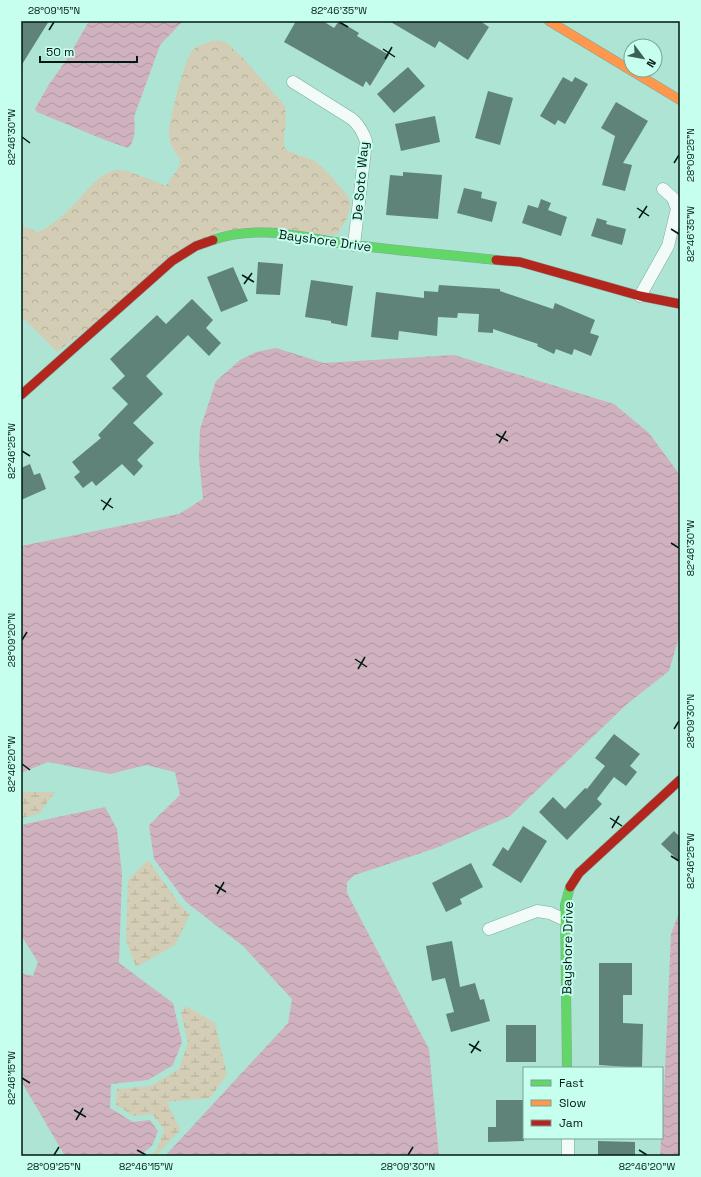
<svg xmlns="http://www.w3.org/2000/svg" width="701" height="1177" font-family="'Space Grotesk',sans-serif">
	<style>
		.forest { fill: url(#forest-crowns) }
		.wetland { fill: url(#wetland-marsh) }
		.water { fill: url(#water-waves) }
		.building { fill: #5f8379 }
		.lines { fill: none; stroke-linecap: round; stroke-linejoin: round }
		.street-casing { stroke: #7da99e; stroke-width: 13 }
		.fast-casing { stroke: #7da99e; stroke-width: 10 }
		.slow-casing { stroke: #7da99e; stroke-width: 10 }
		.jam-casing { stroke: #7da99e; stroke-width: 10 }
		.street { stroke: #f3fbf9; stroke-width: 12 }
		.fast { stroke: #63d668; stroke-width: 9 }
		.slow { stroke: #ff974d; stroke-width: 9 }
		.jam { stroke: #b3261e; stroke-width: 9 }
		.ticks { fill: none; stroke: #001912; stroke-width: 1.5 }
		.labels { text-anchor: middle; stroke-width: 4; stroke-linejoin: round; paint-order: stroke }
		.street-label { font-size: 13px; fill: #001912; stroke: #c7ffee }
		.neatline { fill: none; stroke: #001912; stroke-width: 1.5 }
		.ticks-label { font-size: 10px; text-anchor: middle; fill: #001912 }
	</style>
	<defs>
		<pattern id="forest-crowns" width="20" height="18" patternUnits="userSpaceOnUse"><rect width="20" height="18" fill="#d2cdb4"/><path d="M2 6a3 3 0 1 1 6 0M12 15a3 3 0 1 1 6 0" fill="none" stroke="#b2af9a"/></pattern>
		<pattern id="wetland-marsh" width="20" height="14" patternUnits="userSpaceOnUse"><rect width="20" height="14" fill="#d2cdb4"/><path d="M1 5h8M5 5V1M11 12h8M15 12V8" fill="none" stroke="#b2af9a"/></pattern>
		<pattern id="water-waves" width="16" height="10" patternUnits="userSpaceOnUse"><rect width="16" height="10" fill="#d0b1bf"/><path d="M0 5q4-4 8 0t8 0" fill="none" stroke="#b198a3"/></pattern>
	</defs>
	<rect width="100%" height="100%" fill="#ade4d4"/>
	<path class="forest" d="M217,40L227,43L244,59L285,106L286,123L284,135V146L288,151L315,161L329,174L347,195L351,204L347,218L337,235L218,231L57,352L21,316V226L39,232C52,225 63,216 73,205C86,193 97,174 116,170C126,168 155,182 166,186L179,167L180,158C174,151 170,145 169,136C168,123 184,61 192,51C198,44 209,42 217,40Z"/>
	<path class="wetland" d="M25,792H55L39,814L21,818V794Z
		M148,860L181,906L190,914L175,945L136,967L126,940L128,880Z
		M186,1006L215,1023L227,1075L210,1098L167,1102L180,1130L156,1156H149L157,1150L164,1129L152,1114L134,1116L116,1105L117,1089L151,1086L179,1069L188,1043L181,1012Z"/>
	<path class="water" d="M89,21H183L160,45L134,117C135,127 136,141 128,148L105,140L37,112L35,109L48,86L69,56Z
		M276,348L324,363L454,355L614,404L649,433L677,471L680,478V634L669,671L627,704L510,816L436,848L355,875L347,882V893L429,1049L439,1156H165L288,1023L292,999L243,946L186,902L154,859L149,825L180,795L175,772L146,765L110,774L48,762L21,773V546L179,514L203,499L199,458L200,429L216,381L240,360L256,352Z
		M105,807L117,829L122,874L119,963L173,1003L182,1042L173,1065L148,1080L111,1084L110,1108L133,1122L150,1120L158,1131L152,1146L139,1156H65L21,1081V973L33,976L38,962L21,935V826L25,824Z
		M680,910V1156H660L661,1138H662L671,934Z"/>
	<path class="building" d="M21,21H49L21,66Z
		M296,21H323L334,28L339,21L359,33L357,36L389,55L370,86L366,81L363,87L284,42Z
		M389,21H480L489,27L468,60L439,41L435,48Z
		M408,67L425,86L394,113L377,94Z
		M563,77L572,82L575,77L588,84L565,124L558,120L555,125L540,116Z
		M488,91L513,98L500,145L475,138Z
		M616,102L648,121L623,163L632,165L625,191L602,185L615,136L601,128Z
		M435,116L440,142L401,151L395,124Z
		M403,172L442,175L438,219L386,215L390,175L403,176Z
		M464,188L482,192L481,198L497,202L492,222L457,213Z
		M541,199L551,203L548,210L567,217L561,236L522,223L528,205L538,208Z
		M597,218L607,221L606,224L626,229L622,245L591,236Z
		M258,262L283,264L280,295L256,294Z
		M233,267L248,301L221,312L207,277Z
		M311,280L353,286L347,326L331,323V321L305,317Z
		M439,285L500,289V291L553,309L555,303L595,320L590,333L599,336L591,356L574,349L572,355L556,349L554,354L537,346L538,344L493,329V333L478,332L479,314L458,313L457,318L438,317L437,336L399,331L398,340L371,337L376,292L424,298V291L438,292Z
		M192,299L213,320L206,328L221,343L209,356L188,335L146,376L163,394L133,423L154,443L137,460L143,466L134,476L122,464L96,486L92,481L83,488L74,477L80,472L72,462L101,438L98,435L128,404L112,388L125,376L110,359L157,315L166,324Z
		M30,464L34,475L40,473L46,489L21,500V468Z
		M614,734L640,754L630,766L637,772L626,786L614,777L597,799L602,804L567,840L539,812L553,797L565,809L585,788L587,789L605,766L595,758Z
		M523,826L547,841L521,883L492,865L503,847L508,851Z
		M674,831L680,837V862L661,844Z
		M471,863L483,887L460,899L462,904L446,912L432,883Z
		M452,941L460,987L475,983L480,1000L484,999L490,1021L451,1032L446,1014L454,1012L445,978L432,981L426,946Z
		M599,963H632V995H623V1023L643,1024L642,1068L599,1065Z
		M506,1025H536V1062H506Z
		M496,1100H524V1141L488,1142V1127H496Z
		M598,1141L635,1142V1156H598Z"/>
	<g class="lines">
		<g class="street-casing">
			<path id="street" d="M293,82L352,119C359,125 363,132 366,141L354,245
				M640,296L668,246L677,209L673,198L663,189
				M489,929L537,911L550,913L565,920
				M568,1156V1138"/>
		</g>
		<g class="fast-casing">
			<path id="fast" d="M213,240C260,223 307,239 354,245C401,251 449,255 496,260
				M567,1068L565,905L570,887"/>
		</g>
		<g class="slow-casing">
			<path id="slow" d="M549,21L680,100"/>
		</g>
		<g class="jam-casing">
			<path id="jam" d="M496,260L520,262L640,296L680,304
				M21,395L172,261L196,246L213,240
				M570,887L579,873L680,780"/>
		</g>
		<use href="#street" class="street"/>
		<use href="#fast" class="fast"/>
		<use href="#slow" class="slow"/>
		<use href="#jam" class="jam"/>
	</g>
	<path class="ticks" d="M339,22L348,27M49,30L54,22M383,49L395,57M385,59L392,47M22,137L30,143M674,163L679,155M637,208L649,216M639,218L647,206M671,229L679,234M242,275L254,282M244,284L252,273M496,434L508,441M499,443L506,431M22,451L30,456M101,500L113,508M103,510L111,498M671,543L679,548M22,640L27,632M355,659L367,667M358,669L365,657M674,729L679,721M22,764L30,770M610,818L622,826M612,828L619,816M671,856L679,861M215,885L226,892M217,894L224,882M469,1044L481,1051M471,1053L479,1041M22,1078L30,1083M74,1110L86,1117M76,1120L83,1108M137,1150L146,1155M639,1150L647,1155M54,1155L59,1147M408,1155L413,1147"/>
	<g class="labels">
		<g class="street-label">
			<text transform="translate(360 181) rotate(-85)" y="5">De Soto Way</text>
			<text transform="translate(325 240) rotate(8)" y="5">Bayshore Drive</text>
			<text transform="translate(567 948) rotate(-89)" y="5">Bayshore Drive</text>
		</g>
	</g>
	<rect width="701" height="1177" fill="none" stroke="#c7ffee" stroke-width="44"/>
	<rect x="523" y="1067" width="140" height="72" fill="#c7ffee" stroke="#77a396"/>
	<rect x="531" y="1080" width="20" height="6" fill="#63d668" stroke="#77a396"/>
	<text x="559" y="1087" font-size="12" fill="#001912">Fast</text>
	<rect x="531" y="1100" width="20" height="6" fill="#ff974d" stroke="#77a396"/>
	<text x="559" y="1107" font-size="12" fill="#001912">Slow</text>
	<rect x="531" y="1120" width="20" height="6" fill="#b3261e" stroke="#77a396"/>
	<text x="559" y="1127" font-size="12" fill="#001912">Jam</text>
	<g transform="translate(643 58) rotate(122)"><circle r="19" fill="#c7ffee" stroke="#77a396"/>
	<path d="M0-3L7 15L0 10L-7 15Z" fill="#3d6056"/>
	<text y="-6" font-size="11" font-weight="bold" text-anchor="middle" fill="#001912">N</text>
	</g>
	<path d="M40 56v6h97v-6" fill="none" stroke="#001912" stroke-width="2"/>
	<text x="46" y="56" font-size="12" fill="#001912" stroke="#c7ffee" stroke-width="3" paint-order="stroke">50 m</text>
	<rect x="22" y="22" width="657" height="1133" class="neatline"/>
	<g class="ticks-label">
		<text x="54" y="14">28°09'15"N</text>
		<text x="339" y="14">82°46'35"W</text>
		<text transform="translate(11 137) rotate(-90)" y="4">82°46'30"W</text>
		<text transform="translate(690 155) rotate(-90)" y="4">28°09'25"N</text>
		<text transform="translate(690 234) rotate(-90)" y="4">82°46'35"W</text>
		<text transform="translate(11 451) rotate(-90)" y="4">82°46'25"W</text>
		<text transform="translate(690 548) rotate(-90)" y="4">82°46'30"W</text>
		<text transform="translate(11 640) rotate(-90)" y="4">28°09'20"N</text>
		<text transform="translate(690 721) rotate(-90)" y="4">28°09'30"N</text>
		<text transform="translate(11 764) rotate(-90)" y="4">82°46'20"W</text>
		<text transform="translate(690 861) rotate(-90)" y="4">82°46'25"W</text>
		<text transform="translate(11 1078) rotate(-90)" y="4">82°46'15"W</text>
		<text x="54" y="1170">28°09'25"N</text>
		<text x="146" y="1170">82°46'15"W</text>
		<text x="408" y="1170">28°09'30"N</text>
		<text x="647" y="1170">82°46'20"W</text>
	</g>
</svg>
